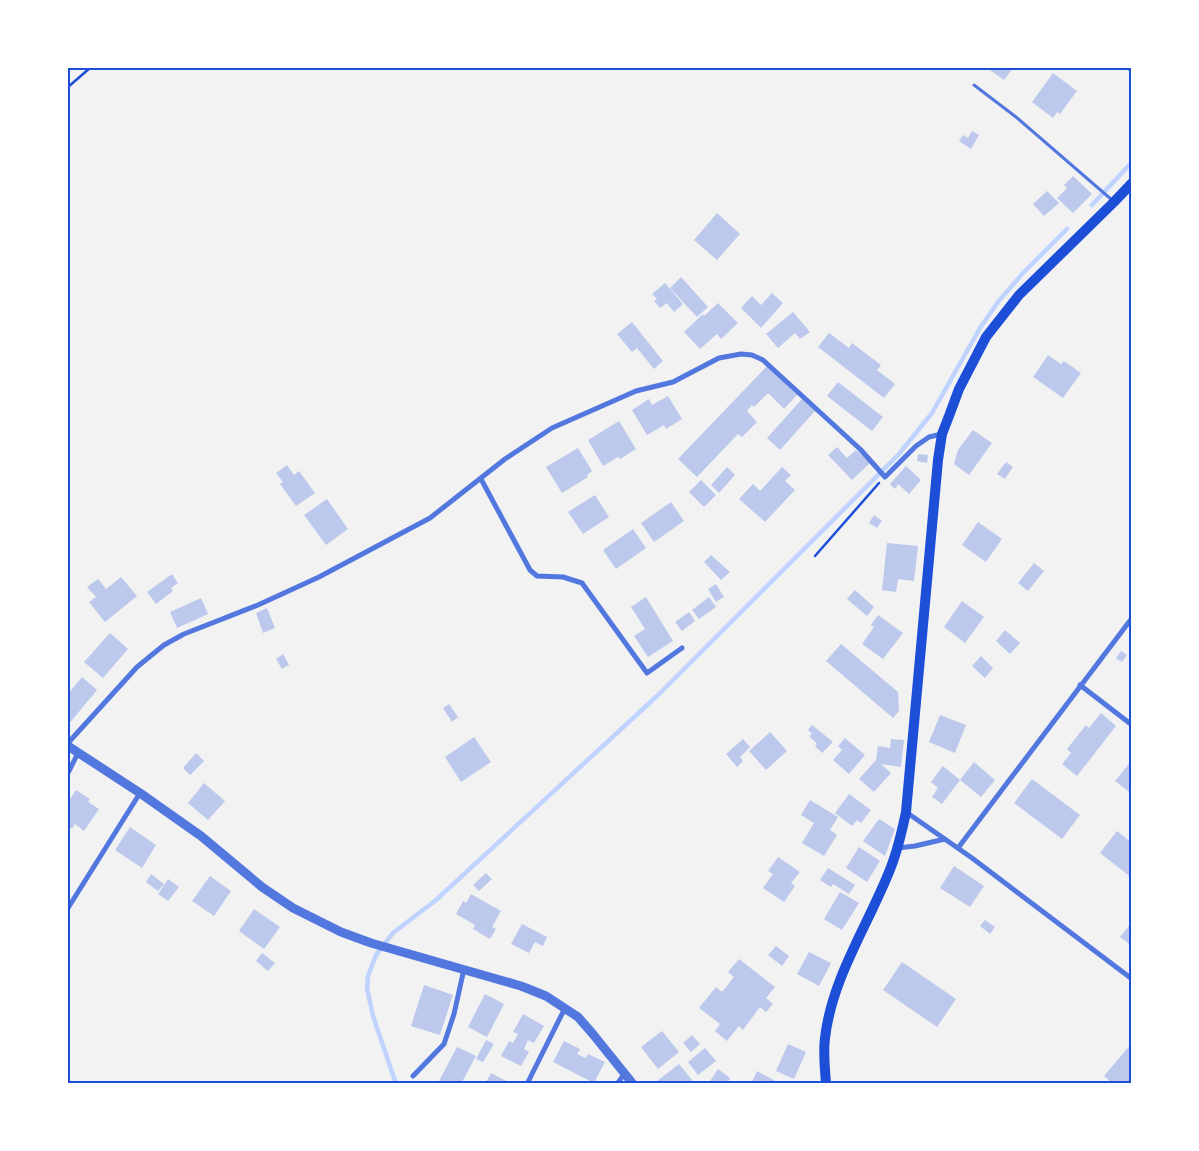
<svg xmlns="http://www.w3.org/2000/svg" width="1199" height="1151" font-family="Arial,sans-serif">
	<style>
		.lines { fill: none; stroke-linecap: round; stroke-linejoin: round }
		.stream { stroke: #bfd3fe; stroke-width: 4.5 }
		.building { fill: #bdc9ec }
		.path { stroke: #1d4ed8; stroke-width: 2.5 }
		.service { stroke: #5277de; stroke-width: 3 }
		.minor { stroke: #5277de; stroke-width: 5 }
		.tertiary { stroke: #5277de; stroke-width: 9 }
		.secondary { stroke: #1d4ed8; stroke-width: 10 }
		.neatline { fill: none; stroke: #1d4ed8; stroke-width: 2 }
	</style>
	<rect width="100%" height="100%" fill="#f2f2f2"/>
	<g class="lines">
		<path class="stream" d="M1092,205L1132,162
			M396,1084L373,1016L367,988L368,976L376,955L393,933L436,900L657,696L899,454L932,413L980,328L998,302L1023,273L1067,229"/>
	</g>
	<path class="building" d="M987,68H1013L1004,80Z
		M1053,73L1077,91L1060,114L1057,112L1053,118L1032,102Z
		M972,131L979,135L971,149L959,141L963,135L968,138Z
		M1073,176L1092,194L1073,213L1057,198L1067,188L1064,185Z
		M1047,191L1059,203L1044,216L1033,204Z
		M717,213L740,234L717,260L694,240Z
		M681,277L708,307L697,317L670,288Z
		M665,283L683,304L674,312L667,303L660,308L654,301L657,299L652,294Z
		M772,293L783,303L761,328L741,308L752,296L761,305Z
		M718,303L738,323L721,339L717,334L700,349L684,332L703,314L704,316Z
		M793,312L810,332L800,339L795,333L778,348L766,334Z
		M632,322L663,361L654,369L637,348L632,352L617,334Z
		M829,333L849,348L852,343L881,365L877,370L895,384L884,398L818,347Z
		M1048,355L1061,364L1064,361L1081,373L1063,398L1033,377Z
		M767,366L797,395L784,409L768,393L754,407L752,405L747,411L757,422L742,437L738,434L697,477L678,459Z
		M838,382L883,417L872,431L827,396Z
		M668,396L682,419L666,429L664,425L647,435L632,410L649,399L652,405Z
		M802,399L815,411L780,450L767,438Z
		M619,421L636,449L620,459L618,457L603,466L588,440Z
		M973,430L992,443L969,475L954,464L958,450Z
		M837,447L847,458L856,450L870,463L852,480L828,455Z
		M578,448L592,471L587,475L588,477L562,493L546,467Z
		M918,454L928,455L927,463L917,461Z
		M1006,462L1013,467L1005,479L997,474Z
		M287,465L294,475L299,471L315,493L296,506L280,484L283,482L276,473Z
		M906,466L921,480L909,494L898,484L895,489L890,484Z
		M727,467L735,475L719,493L711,485Z
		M782,467L791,475L785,481L795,490L765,522L739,499L753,484L760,491Z
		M701,480L716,495L704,507L689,492Z
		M595,495L609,517L583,534L568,512Z
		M327,499L348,529L326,545L304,515Z
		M671,502L684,521L654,542L641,523Z
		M874,515L882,521L877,528L869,523Z
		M978,522L1002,539L986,562L962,545Z
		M633,529L646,548L616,569L603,550Z
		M887,543L918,546L914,581L898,579L896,592L882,590Z
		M711,555L730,572L721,580L704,562Z
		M1034,563L1044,571L1028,591L1018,583Z
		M172,574L178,583L171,588L173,591L156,604L147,592Z
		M121,577L137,596L105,622L89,602L96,597L87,587L98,579L106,589Z
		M716,584L724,597L716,602L708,589Z
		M855,590L874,607L867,616L847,599Z
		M646,597L673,641L648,657L634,636L645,629L631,607Z
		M709,597L716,607L699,619L692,610Z
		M201,598L208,614L177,628L170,612Z
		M962,601L984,617L965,643L944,627Z
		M267,608L275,628L263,633L256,613Z
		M689,612L695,621L682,631L675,622Z
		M878,615L903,633L883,659L862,644L874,627L871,625Z
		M1005,630L1020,643L1010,654L996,641Z
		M110,633L128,649L103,678L84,662Z
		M841,644L898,692L899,711L893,718L826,661Z
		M1121,651L1127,655L1122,662L1116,658Z
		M283,654L289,665L282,669L276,659Z
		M981,656L993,668L985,678L972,666Z
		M82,677L97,690L68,725V694Z
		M449,704L458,717L452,722L443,708Z
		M1101,713L1116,726L1077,776L1062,764L1071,753L1067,749L1086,725L1089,728Z
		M940,715L966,725L955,753L929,742Z
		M812,725L833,742L822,753L815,746L817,744L809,736L812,734L808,730Z
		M770,732L787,751L766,770L749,751Z
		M474,737L491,762L461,782L445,757Z
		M845,738L865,755L849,774L833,760L842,750L838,746Z
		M743,739L750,747L740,757L743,761L737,767L726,754Z
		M891,739L904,740L901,767L881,764L891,773L874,792L859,779L876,760L878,746L890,748Z
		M196,753L204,761L190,775L183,768Z
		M1132,760V794L1115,781Z
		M974,762L995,780L981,797L960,780L942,804L932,797L938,788L931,782L943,766L960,780Z
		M1032,779L1080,815L1062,839L1014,803Z
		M204,783L225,801L208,820L188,803Z
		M76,790L90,799L88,802L99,809L84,831L75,824L72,829L68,826V802Z
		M849,794L871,810L861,823L857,820L852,826L835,813Z
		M810,800L838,817L830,830L837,835L824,856L802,843L814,823L801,815Z
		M879,819L895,829L885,856L863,841Z
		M130,827L156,845L142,868L115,850Z
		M1117,831L1132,843V878L1100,853Z
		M859,847L880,861L867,882L846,868Z
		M778,857L800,872L791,883L795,886L784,902L763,888L773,874L768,871Z
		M954,866L984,886L970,907L940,888Z
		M828,868L855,885L849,894L833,884L831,887L820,880Z
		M486,873L492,879L479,891L473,885Z
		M151,874L164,884L158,891L146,882Z
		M210,876L231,891L214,916L192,901Z
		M168,879L179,887L168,901L158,894Z
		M840,892L859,903L842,930L824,919Z
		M471,894L501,911L492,927L496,929L490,939L473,929L475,925L456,914L463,901L466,903Z
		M254,909L280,927L264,949L239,931Z
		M985,920L995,927L990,934L980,926Z
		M1132,922V946L1120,937Z
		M522,924L547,937L543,946L535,942L529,953L511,944Z
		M776,946L789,956L782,966L768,955Z
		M809,952L831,963L819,986L797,974Z
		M262,953L275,963L268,971L256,961Z
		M739,959L775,987L766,998L773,1004L766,1012L760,1007L743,1030L739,1026L727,1041L715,1031L720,1024L699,1008L716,987L722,992L734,977L728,972Z
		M902,962L956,999L937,1027L883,990Z
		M424,985L453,995L440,1035L411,1026Z
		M485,994L504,1004L487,1037L468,1027Z
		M523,1014L544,1026L534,1043L528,1040L524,1049L529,1052L521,1066L501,1056L509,1041L513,1043L518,1034L513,1032Z
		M662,1031L679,1052L658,1069L641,1047Z
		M692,1035L700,1044L691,1052L683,1043Z
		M486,1040L494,1044L483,1062L476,1059Z
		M564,1041L580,1049L577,1054L586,1058L588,1054L605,1062L594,1083L553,1062Z
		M1132,1043V1084H1113L1104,1076Z
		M788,1044L806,1052L794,1079L776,1071Z
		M457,1047L476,1056L461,1084H444L439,1081Z
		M705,1048L716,1061L698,1075L688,1062Z
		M679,1064L693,1081L690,1084H658L656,1082Z
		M718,1069L730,1078L727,1084H708Z
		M757,1071L781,1084H751Z
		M491,1073L512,1084H485Z"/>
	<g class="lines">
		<path class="path" d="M1126,68L1132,71
			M68,87L90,68
			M815,556L879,483"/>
		<path class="service" d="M974,85L1016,117L1112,200"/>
		<path class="minor" d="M481,479L530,570L537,576L563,577L582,583L647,673L682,648
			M1080,685L1132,725
			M68,743L137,667L164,645L184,634L258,605L319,577L430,518L505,459L552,428L636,391L673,382L719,358L741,354L752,355L763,360L860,449L885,477L916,446L929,437L942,434
			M68,773L78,753
			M906,812L972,858L1132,979
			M898,848L915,846L945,839
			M958,848L1132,618
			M68,908L140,793
			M413,1076L444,1044L454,1014L464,969
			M527,1084L565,1008
			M617,1084L625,1073"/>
		<path class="tertiary" d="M68,746L140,793L201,836L262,887L293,908L341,932L371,943L521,986L546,996L578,1017L592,1033L633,1084"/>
		<path class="secondary" d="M826,1084C825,1068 823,1053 825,1038C832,977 869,924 891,867C898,849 902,831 906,812L938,460L942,434L949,416L959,389L986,337L1019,295L1114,202L1132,183"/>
	</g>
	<rect width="1199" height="1151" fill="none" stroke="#ffffff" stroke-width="138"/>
	<rect x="69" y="69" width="1061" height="1013" class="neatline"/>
</svg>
